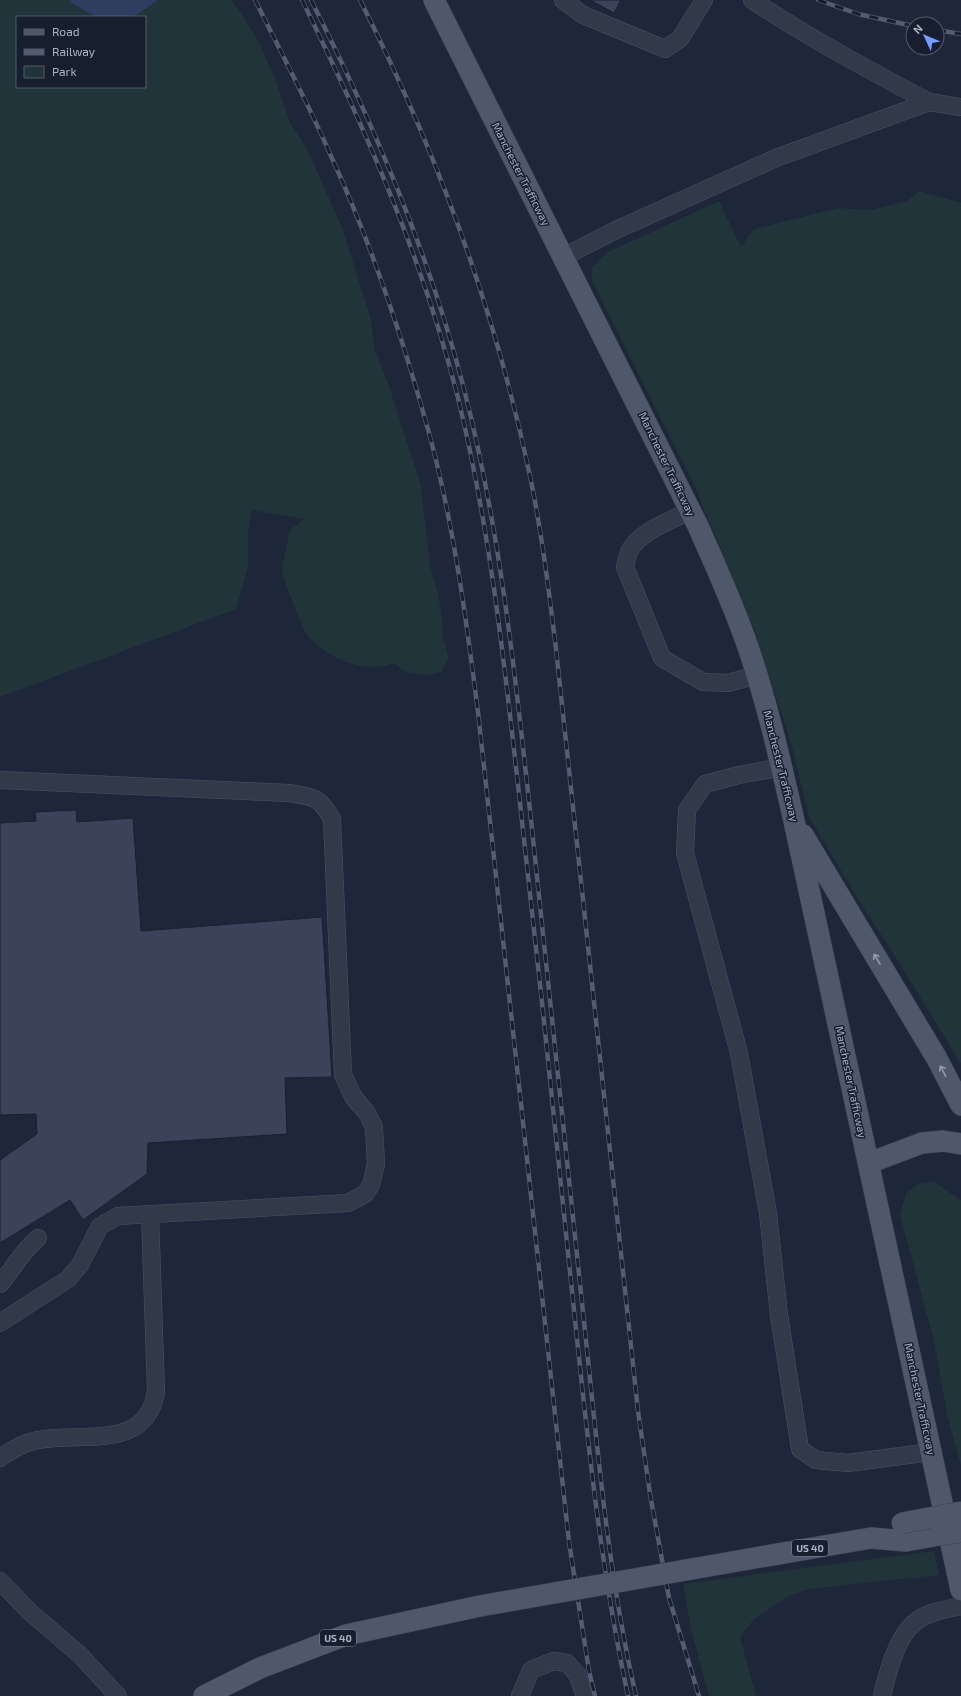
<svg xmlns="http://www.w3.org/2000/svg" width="961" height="1696" font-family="'Exo 2',sans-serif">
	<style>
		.green { fill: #20343a }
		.water { fill: #2e3d60 }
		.building { fill: #3a4359; stroke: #192030 }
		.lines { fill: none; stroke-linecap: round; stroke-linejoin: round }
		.minor-casing { stroke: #4c5364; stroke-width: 18 }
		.major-casing { stroke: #3b4253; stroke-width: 22 }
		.minor { stroke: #323949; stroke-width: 17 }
		.major { stroke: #4f576a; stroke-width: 21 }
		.rail-casing { stroke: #535c71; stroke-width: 4.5 }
		.rail { stroke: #171e2e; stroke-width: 3; stroke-dasharray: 9; stroke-linecap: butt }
		.major-bridge-casing { stroke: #3b4253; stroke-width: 22; stroke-linecap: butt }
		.major-bridge { stroke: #4f576a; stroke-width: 21 }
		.oneway { stroke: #959caf }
		.labels { text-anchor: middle; stroke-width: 3; stroke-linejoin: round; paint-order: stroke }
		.shield { fill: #171e2e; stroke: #7f8698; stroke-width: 1 }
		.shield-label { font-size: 10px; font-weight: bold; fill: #acb3c6 }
		.street-label { font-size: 11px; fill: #acb3c6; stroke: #171e2e }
	</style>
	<rect width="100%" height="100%" fill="#1e2639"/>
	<path class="green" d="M0,0H71V3L96,17H17V87H145V17H134L158,0H232L258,40L275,79L291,125L305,145L342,227L371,320L375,350L389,386L421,486L430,566L437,590L442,616L443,638L449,659L441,672L430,675L405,672L394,663C363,674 328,659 307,635C304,631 284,581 283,575C281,567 288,540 290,530L305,519L252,510L248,531V567L236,609L0,697Z
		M919,191L961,203V1064L895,956L862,906L809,817L791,743L754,629L695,487L592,281V267L608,252L719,201L741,247L754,229L838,208L871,210L907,201Z
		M934,1182L961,1200V1466L947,1415L934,1341L900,1215L906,1193L918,1184Z
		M934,1551L939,1575L809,1589L787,1597L754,1619L740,1637L756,1696H709L692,1633L683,1584Z"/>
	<path class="water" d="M71,0H158L134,17H96L71,3Z"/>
	<path class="building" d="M590,0H621L614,13Z
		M76,810L77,822L133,818L141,931L322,917L332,1077L285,1078L287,1134L148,1143L147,1174L83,1220L70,1200L0,1243V1160L37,1134L36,1114L0,1115V823L36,821L35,812Z"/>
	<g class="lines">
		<g class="minor-casing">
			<path id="minor" d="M563,0L583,15L665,49L680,39L704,0
				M752,0C809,38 869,70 929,102
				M563,257L616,230L776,158L929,102L961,107
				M690,511C672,520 638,532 629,552C627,557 626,562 625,567L662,658L703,682L728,683L757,675
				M782,767L739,775L705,784L687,810L685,853L739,1053L768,1213L779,1315L800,1449L816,1460L848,1463L931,1452
				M0,780L289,793C313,797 319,796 332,819L343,1075L354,1098L367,1113L374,1127L376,1164L371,1185L365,1194L348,1203L118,1216L100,1226L80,1265L68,1279L0,1323
				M0,1284C13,1269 22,1251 38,1238
				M0,1458C9,1452 19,1445 30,1442C74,1429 147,1455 156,1391L150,1214
				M0,1581L30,1612L80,1655L118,1696
				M520,1696L531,1670L554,1661L567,1663L577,1674L585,1696
				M882,1696C887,1674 897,1637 914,1623C927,1612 946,1609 961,1606"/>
		</g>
		<g class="major-casing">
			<path id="major" d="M434,0L698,526C716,567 735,608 749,650C768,706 781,764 794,821L961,1590
				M803,835L936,1057L961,1105
				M869,1163L922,1143L943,1141L961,1144
				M749,1559L871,1538L906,1541L939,1535
				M204,1696L260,1668L346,1635L480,1606"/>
		</g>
		<use href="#minor" class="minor"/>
		<use href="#major" class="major"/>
		<g class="rail-casing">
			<path id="rail" d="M255,0C281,52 308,103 331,156C372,245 403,339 429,433C454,525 466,618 478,712L569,1542L589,1671L595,1696
				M302,0C365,128 423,259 458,398C490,529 504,660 519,794C537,953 554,1113 570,1272C585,1414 598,1556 628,1696
				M311,0C374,125 429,253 464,389C501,533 516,682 532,829C550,1003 569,1177 587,1350C599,1466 610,1583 636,1696
				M360,0C437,152 495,309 530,476C542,533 549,592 556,649L638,1411L650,1494L669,1598L699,1696
				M818,0L858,14L913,26
				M937,30L961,34"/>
		</g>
		<use href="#rail" class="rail"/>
		<g class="major-bridge-casing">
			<path id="major-bridge" d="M902,1523L961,1512
				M939,1535L961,1532
				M480,1606L749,1559"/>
		</g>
		<use href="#major-bridge" class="major-bridge"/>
	</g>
	<defs><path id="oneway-shaft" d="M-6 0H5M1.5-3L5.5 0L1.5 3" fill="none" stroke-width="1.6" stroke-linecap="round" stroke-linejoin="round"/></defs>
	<g class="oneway">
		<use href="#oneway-shaft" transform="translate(877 959) rotate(-121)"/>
		<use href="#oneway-shaft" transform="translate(943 1071) rotate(-117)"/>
	</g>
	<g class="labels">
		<g class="shield">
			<rect x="792" y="1540" width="36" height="16" rx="3"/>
			<rect x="320" y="1630" width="36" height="16" rx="3"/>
		</g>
		<g class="shield-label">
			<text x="810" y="1552">US 40</text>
			<text x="338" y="1642">US 40</text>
		</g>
		<g class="street-label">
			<text transform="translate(521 174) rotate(63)" y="4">Manchester Trafficway</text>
			<text transform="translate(667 464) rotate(64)" y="4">Manchester Trafficway</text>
			<text transform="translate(781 766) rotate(76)" y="4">Manchester Trafficway</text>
			<text transform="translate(851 1082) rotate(78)" y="4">Manchester Trafficway</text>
			<text transform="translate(920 1399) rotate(78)" y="4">Manchester Trafficway</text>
		</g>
	</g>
	<rect x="16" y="16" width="130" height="72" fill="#171e2e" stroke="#535a6b"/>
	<rect x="24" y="29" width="20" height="6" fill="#4f576a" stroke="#535a6b"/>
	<text x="52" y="36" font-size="12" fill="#acb3c6">Road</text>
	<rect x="24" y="49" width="20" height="6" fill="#535c71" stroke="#535a6b"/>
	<text x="52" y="56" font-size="12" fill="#acb3c6">Railway</text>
	<rect x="24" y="66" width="20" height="12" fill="#20343a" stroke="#535a6b"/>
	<text x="52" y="76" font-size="12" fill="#acb3c6">Park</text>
	<g transform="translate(925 36) rotate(314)"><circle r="19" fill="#171e2e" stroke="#535a6b"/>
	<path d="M0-3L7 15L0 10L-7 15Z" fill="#789bff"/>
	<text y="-6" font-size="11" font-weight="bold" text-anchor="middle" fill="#acb3c6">N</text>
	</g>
</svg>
